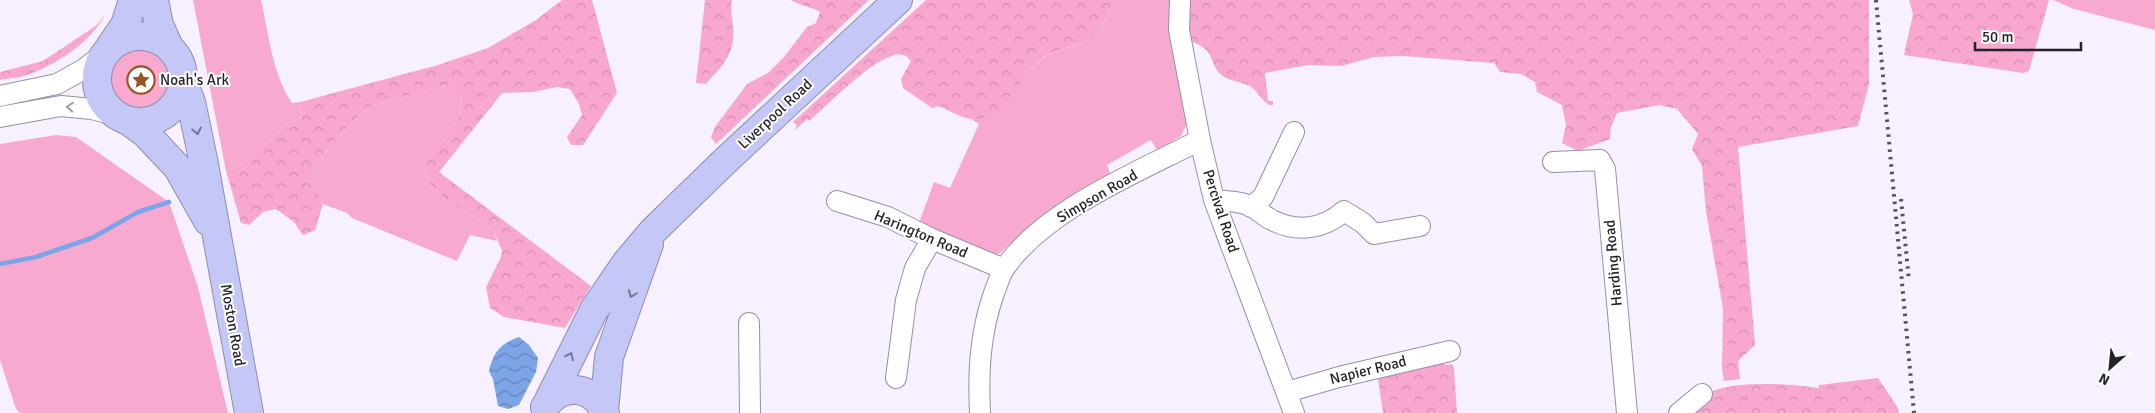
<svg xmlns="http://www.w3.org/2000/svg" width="2155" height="413" font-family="Signika,sans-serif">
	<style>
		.green { fill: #f7a9cf }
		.forest { fill: url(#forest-crowns) }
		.water { fill: url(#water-waves) }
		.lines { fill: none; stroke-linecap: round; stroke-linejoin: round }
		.stream { stroke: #7ca4e7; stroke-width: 4.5 }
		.minor-casing { stroke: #998fa6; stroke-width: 22 }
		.highway-casing { stroke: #8d8eb0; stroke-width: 30 }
		.minor { stroke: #fff; stroke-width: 20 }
		.highway { stroke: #c5c8f7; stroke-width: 28 }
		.rail { stroke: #56525c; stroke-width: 4; stroke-dasharray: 2.5 5; stroke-linecap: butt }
		.oneway { stroke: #9d9ca0 }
		.oneway2 { stroke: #767591 }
		.labels { text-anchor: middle; stroke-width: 4; stroke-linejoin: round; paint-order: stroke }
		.poi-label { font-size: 15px; fill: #26222b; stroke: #fff; text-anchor: start }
		.street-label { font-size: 15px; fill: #26222b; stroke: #fff }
	</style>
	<defs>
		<pattern id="forest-crowns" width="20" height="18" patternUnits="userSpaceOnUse" patternTransform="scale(1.25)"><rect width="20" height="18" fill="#f8a7cf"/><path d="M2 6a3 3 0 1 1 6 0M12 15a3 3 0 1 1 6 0" fill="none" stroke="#d48fb2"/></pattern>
		<pattern id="water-waves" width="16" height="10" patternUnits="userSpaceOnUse" patternTransform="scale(1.25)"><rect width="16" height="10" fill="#7ca4e7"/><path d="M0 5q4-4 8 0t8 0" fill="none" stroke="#6585bb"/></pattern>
	</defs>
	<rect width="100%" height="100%" fill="#f6f0ff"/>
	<path class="green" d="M193,0H261C269,35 272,73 292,103L300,102L302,118L286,124L245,163L226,171Z
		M1115,0H1172L1188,122L1181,136L1157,150L1151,140L1107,165L1111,176L1047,212L999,254H993L919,223L934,182L950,188L979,124L971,119C1009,117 1017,75 1045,57C1056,49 1087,44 1094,37C1102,30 1110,9 1115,0Z
		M2053,0H2155V30L2074,9Z
		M110 79a30 30 0 1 1 60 0a30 30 0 1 1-60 0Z
		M448,85L462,98L458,119L426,165L428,183L444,199L492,228L497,241L470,235L457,261L352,218L347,213L323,204L313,178L325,152L367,107Z
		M56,135L76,137L169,202L198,287L228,413H20L16,409L0,360V144Z"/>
	<path class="forest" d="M562,0H592L617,93L583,145H571L567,137L582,115L579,104L570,89L557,87L533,92L502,93L439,172L591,286L565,328L504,317L490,308L486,287L501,257L502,250L492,228L444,199L428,183L426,165L458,119L462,98L448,85L367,107L325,152L313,178L323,204L315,230L303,235L294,222L276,209L263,212L249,225L241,223L226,171L245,163L286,124L302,118L300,102L438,65L488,48L536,20Z
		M705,0H732C729,14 735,26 733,40C731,59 718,70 706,84L696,83Z
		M791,0H869L716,144L711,137L715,127L747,84L768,73L784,57L807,27L816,23L820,12C810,6 801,6 791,0Z
		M926,0H1115C1110,9 1101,31 1094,37C1086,44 1056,49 1044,57C1019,74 1011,113 978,119C965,121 949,110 938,106L932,108L903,88L901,79L911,61L906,56C903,55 898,54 895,55C871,60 829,104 809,121L807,119L795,130L797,125L793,122Z
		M1183,0H1869V84L1858,126L1738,147L1755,345L1738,361L1740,379L1724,381L1722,369L1723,309L1706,211L1702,166L1692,149L1698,134L1677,109L1659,105L1617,113L1611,127L1610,139L1578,151L1562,143L1566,125L1562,105L1537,92L1535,82L1521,74L1500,72L1494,63L1403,56L1374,57L1341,66L1308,65L1265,73L1268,101H1273V105H1270C1261,101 1258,91 1250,86C1242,82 1231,81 1224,77C1206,64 1220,50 1187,40Z
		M1909,0H2049L2029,71L2023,73L1904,55L1913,14Z
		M105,15C91,42 58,63 30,74C21,78 10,78 0,80V72L43,61L97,25Z
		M1440,361L1446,365L1452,364L1454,369L1457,413H1383L1378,378Z
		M1878,378L1898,408L1899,413H1688C1691,408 1695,402 1700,398C1725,378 1789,384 1819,388V385Z"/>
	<path class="water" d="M519,337L529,345L538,358L536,372L519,405L508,409L498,406L493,379L489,371C493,352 501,343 519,337Z"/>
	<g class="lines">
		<path class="stream" d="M0,264L36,257L92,238L138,212L169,202"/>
		<g class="minor-casing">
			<path id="minor" d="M1180,0L1179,30L1200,140L1214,200L1294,413
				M0,96L57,84L84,69L105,53
				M0,117L61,106L92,109L118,116
				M1553,162L1600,160L1605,169L1627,413
				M1214,200C1224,201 1235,201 1245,204C1255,206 1263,216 1272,220C1297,233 1324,229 1344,211L1363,223L1374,234L1420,226
				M837,201L888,217L932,239L1004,269
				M1251,207L1263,197L1294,132
				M749,323L750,413
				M896,378L906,300L915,268L932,239
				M1287,392L1339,377L1450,351
				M980,413C978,371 980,333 994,293C997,286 1000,275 1004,269C1044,210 1138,172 1200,140
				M1679,413L1702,394"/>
		</g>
		<g class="highway-casing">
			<path id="highway" d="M154,0L159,25L168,45
				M97 79a43 43 0 1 1 86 0a43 43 0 1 1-86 0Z
				M110,47L125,25L133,0
				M184,85L191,102L203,159L249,413
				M127,120L146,134L178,168L208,221
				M549,400L594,310L626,263L653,231L724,162L898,0
				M545,407C561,382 594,385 605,413
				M604,411L609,357L649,244"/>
		</g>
		<use href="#minor" class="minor"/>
		<use href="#highway" class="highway"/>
		<path class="rail" d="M1876,0L1914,413
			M1901,199L1909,281"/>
	</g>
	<defs><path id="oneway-chevron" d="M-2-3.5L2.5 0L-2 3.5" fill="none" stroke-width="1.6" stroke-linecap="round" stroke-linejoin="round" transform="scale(1.25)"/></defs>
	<use class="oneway" href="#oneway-chevron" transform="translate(70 107) rotate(-175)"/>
	<g class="oneway2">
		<use href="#oneway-chevron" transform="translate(197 131) rotate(78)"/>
		<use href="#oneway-chevron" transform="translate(632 294) rotate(111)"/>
		<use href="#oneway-chevron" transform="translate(570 356) rotate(-65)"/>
	</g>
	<defs>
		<g id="sight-ring" transform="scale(1.4375)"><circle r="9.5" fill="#fff" stroke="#965422" stroke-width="1.5"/><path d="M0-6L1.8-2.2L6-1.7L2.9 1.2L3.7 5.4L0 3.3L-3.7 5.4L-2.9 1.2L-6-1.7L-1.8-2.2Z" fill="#965422"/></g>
	</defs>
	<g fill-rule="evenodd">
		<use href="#sight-ring" x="141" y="80"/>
	</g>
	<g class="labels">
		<g class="poi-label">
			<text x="160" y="85">Noah's Ark</text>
		</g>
		<g class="street-label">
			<text transform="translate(775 114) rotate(-43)" y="5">Liverpool Road</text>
			<text transform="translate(1097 196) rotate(-30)" y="5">Simpson Road</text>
			<text transform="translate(1221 211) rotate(72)" y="5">Percival Road</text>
			<text transform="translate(921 234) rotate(23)" y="5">Harington Road</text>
			<text transform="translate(1613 263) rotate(-95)" y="5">Harding Road</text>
			<text transform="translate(233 325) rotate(80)" y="5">Moston Road</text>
			<text transform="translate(1368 370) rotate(-14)" y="5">Napier Road</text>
		</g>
	</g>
	<g transform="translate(2110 368) rotate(207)" stroke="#ffffff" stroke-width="4" paint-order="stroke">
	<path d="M0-4L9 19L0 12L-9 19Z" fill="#26222b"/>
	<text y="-8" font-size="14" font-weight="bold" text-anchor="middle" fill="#26222b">N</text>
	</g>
	<path d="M1975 42v8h106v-8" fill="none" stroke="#26222b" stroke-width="2.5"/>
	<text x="1982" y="42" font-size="15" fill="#26222b" stroke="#ffffff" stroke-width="4" paint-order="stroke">50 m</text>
</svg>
